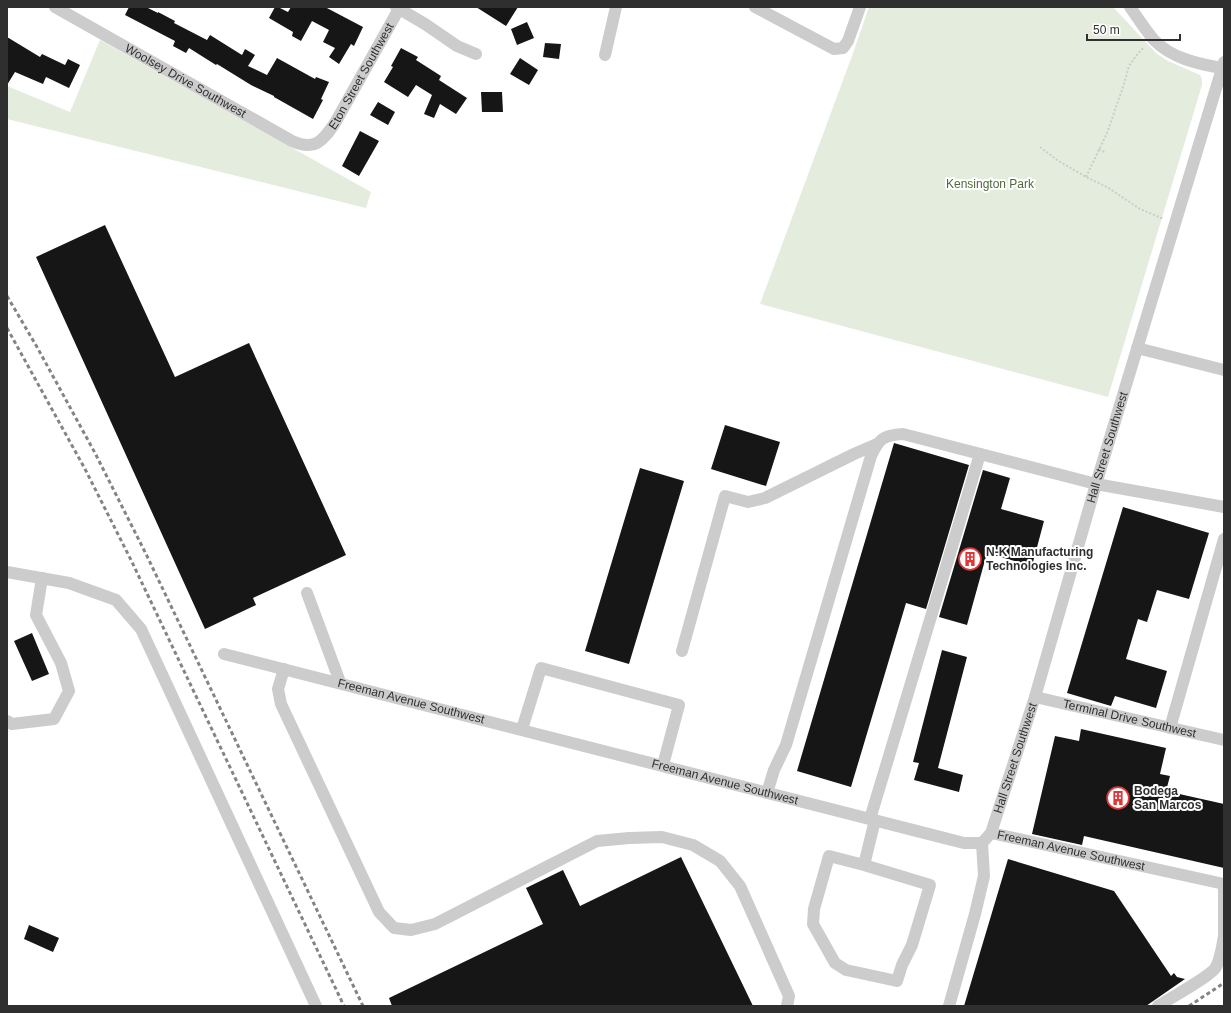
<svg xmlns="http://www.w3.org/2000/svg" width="1231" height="1013" font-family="Helvetica,sans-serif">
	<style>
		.green { fill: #e4ecdd }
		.building { fill: #161616 }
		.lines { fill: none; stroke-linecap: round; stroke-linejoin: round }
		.path { stroke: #ccc; stroke-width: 2; stroke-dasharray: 2 2; stroke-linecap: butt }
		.minor { stroke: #ccc; stroke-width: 12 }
		.rail { stroke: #848484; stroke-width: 3; stroke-dasharray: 4 3; stroke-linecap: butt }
		.labels { text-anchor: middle; stroke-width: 4; stroke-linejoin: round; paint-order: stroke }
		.street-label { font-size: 12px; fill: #2f2f2f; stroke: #fff }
		.park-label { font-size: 12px; fill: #4f693d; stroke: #fff }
		.poi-label { font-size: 12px; font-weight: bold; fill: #2f2f2f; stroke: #fff; text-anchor: start }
	</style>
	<rect width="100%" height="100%" fill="#fff"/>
	<path class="green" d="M869,7H1113L1157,54L1168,61L1200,75L1202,79V85L1108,397L760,304L852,56Z
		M100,40L371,192L366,208L7,119V86L70,112Z"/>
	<path class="building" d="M129,7H146L158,13V12L175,21L174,23L207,40L210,35L242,55L245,49L255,55L248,66L267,75L277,58L315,79L316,77L329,82L321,99L323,100L313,119L274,97V96L251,85L217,64L216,65L189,48L186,53L173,46L175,41L125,15Z
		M275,7H278L288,12L291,7H325L363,27L354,46L351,44L339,64L329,57L335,48L323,42L329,30L312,21L301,41L292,36L293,32L269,18Z
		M476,7H518L506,26Z
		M527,22L534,38L517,45L511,29Z
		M7,37L40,57L42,54L65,65L68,59L80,65L69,88L46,77L43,84L15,72L7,85Z
		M545,43L561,44L559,59L543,57Z
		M401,48L418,57L416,60L441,76L439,80L467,98L456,114L440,104L434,118L424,114L432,95L416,85L408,97L384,82L393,67L391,66Z
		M520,58L538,70L529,85L510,74Z
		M481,92H502L503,112H482Z
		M378,102L395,112L388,125L370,115Z
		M360,131L379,141L359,176L342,166Z
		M105,225L175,377L249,343L346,555L253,598L256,605L205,629L36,257Z
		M725,425L780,442L766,486L711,469Z
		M894,443L969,465L926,609L906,603L851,787L797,771Z
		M640,468L684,481L629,664L585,651Z
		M983,470L1010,478L1001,509L1044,521L1032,566L987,553L967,625L939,617Z
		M1123,507L1209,533L1189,599L1157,590L1147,622L1138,619L1126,659L1167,671L1156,708L1115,696L1111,706L1067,693Z
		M32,633L49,674L32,681L14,641Z
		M942,650L967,657L938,768L963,775L959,792L914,780L919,763L913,762Z
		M1081,729L1166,748L1160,774L1170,776L1166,791L1224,804V868L1084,836L1082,845L1032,834L1055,736L1079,741Z
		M681,857L753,1006H392L389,998L543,924L526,888L563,870L580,906Z
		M1008,859L1114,891L1171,976L1174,973L1177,977L1185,979L1146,1006H964Z
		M29,925L59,938L53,952L24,939Z"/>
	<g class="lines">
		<path class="path" d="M1040,147L1057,160L1086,177L1107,187L1140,209L1164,219
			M1099,149L1106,153
			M1086,177L1107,133L1124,84L1129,66L1136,56L1143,48"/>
		<g class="minor">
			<path id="s1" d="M55,7L292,141C315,151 322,142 335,123L400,7"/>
			<path d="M396,7L425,24L457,46L476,54"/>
			<path d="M755,7L834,49L843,48L848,41L860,7"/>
			<path d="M1130,7C1138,18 1145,30 1154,40C1171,58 1198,64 1222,68"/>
			<path d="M605,55L616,7"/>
			<path d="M1137,348L1224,370"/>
			<path d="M7,572L69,583L116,600L141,629L316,1006"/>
			<path d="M307,593L340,682"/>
			<path d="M682,651L725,496L748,502L765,498L854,454L877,444"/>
			<path id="s2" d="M224,654C471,715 717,781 964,843H982L991,833L1035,697L1096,484L1224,62"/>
			<path d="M284,669L278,689L281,704L379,912L394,928L411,930L435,924L597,841L629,838L662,837L693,845L720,861L740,886L789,996L787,1006"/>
			<path id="s3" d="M1035,697L1224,740"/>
			<path d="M7,721L12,724L54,719L69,691L61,663L36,615L42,578"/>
			<path d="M1170,728L1224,539"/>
			<path d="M522,729L541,668L679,705L663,765"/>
			<path d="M767,793L774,770L786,745L871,456C879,439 883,435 903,434L1096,484L1224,507"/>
			<path d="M870,819L980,454"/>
			<path id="s4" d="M991,833L1224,884"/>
			<path d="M864,865L930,885L912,945L902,965L897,981L846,970L835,963L813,924L814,909L829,856L864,865L875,820"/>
			<path d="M1224,884V936"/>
			<path d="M949,1006L975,914L984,876L982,843"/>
			<path d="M1158,1006C1169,999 1211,976 1216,967C1221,957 1222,946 1224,936"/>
		</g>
		<path class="rail" d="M7,296L37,347L95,453L146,554L363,1006
			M7,328L85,469L131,560L344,1006
			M1189,1006L1224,983"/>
	</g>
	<defs>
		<g id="building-ring" transform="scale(1.15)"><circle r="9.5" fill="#fff" stroke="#e03636" stroke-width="1.5"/><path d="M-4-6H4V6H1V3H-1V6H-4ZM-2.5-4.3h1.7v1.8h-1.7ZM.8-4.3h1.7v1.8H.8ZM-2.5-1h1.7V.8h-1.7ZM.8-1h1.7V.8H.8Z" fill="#e03636"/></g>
	</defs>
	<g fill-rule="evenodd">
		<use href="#building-ring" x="970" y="559"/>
		<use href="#building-ring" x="1118" y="798"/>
	</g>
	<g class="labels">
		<g class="street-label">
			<text dy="4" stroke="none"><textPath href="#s1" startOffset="379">Eton Street Southwest</textPath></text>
			<text dy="4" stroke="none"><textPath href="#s1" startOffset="150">Woolsey Drive Southwest</textPath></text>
			<text dy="4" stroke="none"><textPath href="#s2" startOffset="1198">Hall Street Southwest</textPath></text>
			<text dy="4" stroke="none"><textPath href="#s2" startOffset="193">Freeman Avenue Southwest</textPath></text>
			<text dy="4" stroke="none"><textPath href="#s3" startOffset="97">Terminal Drive Southwest</textPath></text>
			<text dy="4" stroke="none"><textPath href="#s2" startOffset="874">Hall Street Southwest</textPath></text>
			<text dy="4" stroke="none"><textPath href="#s2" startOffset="517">Freeman Avenue Southwest</textPath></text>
			<text dy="4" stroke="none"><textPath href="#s4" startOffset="82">Freeman Avenue Southwest</textPath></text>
		</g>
		<g class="park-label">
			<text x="990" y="188">Kensington Park</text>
		</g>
		<g class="poi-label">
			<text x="986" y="556">N-K Manufacturing<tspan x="986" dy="14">Technologies Inc.</tspan></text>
			<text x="1134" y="795">Bodega<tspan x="1134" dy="14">San Marcos</tspan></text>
		</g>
	</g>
	<rect width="1231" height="1013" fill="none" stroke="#2f2f2f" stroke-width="16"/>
	<path d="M1087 34v6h93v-6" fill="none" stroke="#2f2f2f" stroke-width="2"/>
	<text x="1093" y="34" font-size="12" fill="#2f2f2f" stroke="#ffffff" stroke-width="3" paint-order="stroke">50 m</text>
</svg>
